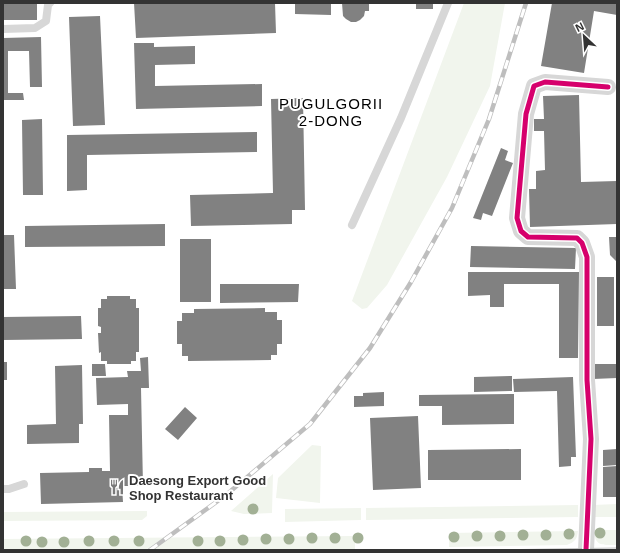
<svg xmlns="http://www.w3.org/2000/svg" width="620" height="553" font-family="Helvetica,sans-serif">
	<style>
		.green { fill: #f1f5ed }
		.building { fill: #818181 }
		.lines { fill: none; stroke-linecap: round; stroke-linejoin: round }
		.service { stroke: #d7d7d7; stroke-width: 8 }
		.minor { stroke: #d7d7d7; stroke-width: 16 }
		.tram { stroke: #bebebe; stroke-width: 1 }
		.rail-casing { stroke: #bebebe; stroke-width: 4.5 }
		.rail { stroke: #fff; stroke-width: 3; stroke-dasharray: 9; stroke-linecap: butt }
		.cycleway-casing { stroke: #fff; stroke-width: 8 }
		.cycleway { stroke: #d6006c; stroke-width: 5 }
		.tree { fill: #a2b095 }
		.labels { text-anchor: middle; stroke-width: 4; stroke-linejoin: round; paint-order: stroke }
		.poi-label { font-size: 13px; font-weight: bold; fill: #333; stroke: #fff; text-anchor: start }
		.quarter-label { font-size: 15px; letter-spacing: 1px; fill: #000; stroke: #fff }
	</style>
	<rect width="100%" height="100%" fill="#fff"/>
	<path class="green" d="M464,3H505L490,86L447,177L387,285L367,308L362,309L352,301Z
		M312,445L321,446L320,503L276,498L278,478Z
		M273,474L272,513L244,514L231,511Z
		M617,504V517H594L593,505Z
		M578,505V517L366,520V508Z
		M361,508V520L285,522V509Z
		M147,511V516L142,520L3,521V512Z
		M594,530H617V545C604,545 594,547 594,530Z
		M578,531C577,539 575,542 567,545L449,547V533Z
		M355,536V550H3V539Z"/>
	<path class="building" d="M3,3H37V20H3Z
		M134,3H275L276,33L136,38Z
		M342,3H369V11H365L364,16L360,20L356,22H351L346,19L343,16Z
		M416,3H433V9H416Z
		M552,3H617V15L594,11L584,73L541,66Z
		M295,4H331V15L295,14Z
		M100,16L105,125L73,126L69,17Z
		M41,37L42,87H30L29,51H8V93H23L24,100H3V38Z
		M134,43H154V47L195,46V64L155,65V86L262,84V106L136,109Z
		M579,95L581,182L617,181V224L530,227L529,189H536V171L545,170L544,131H534V119H544L543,96Z
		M303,98L305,210H292V224L191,226L190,195L273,193L271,99Z
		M42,119L43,195H23L22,120Z
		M257,132V152L87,155V190L67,191V135Z
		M501,148L508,151L505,160L513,163L492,216L483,213L481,220L473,218Z
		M165,224V246L25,247V226Z
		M3,235H14L16,289H3Z
		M609,237H617V262L610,255Z
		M180,239H211V302H180Z
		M471,246L576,248L575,269L470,267Z
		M468,272H579L578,358H559V284H504V307H490V295L468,296Z
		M597,277H614V326H597Z
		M220,284H299L298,302L220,303Z
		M107,296H130V299H136V308H139V352H136V361H131V364H107V361H101V352L99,353L98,333H101V327L98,326V308H101V299H107Z
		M265,308V312H277V320H282V344H277V355H271V360L188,361V356H182V344H177V321H182V313H194V309Z
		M81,316L82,339L3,340V317Z
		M148,357L149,388H141L143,486H122L123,502L41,504L40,473L89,472V468H102V471H110L109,415H128V404L97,405L96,378L128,377L127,371H141L140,358Z
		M3,362H7V380H3Z
		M92,364H105L106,376H92Z
		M593,364H617V378L593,379Z
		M82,365L83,424H79V443L27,444V425L56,424L55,366Z
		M512,376V391L474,392V377Z
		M573,377L576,457H571V466L559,467L557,391L514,392L513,379Z
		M384,392V406L354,407V396H363V393Z
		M514,394V424L442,425V406H419V395Z
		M185,407L197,418L178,440L165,429Z
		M418,416L421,488L373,490L370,418Z
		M521,449V480H428V450Z
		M617,449V465L603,466V450Z
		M617,466V497H603V467Z"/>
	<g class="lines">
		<path class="service" d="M3,29L35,28L46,21L48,5L50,3
			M352,225L401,118L448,3
			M3,489H9L24,484"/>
		<path class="minor" d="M586,550L591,439L587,380V257L582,243L577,238L528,237L521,231L517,218L526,114L534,86L545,82L608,87"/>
		<path class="tram" d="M488,550L617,548"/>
		<g class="rail-casing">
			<path id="rail" d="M150,550L226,495L310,424L370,348L411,282L452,208L489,119L526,3"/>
		</g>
		<use href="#rail" class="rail"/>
		<g class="cycleway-casing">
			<path id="cycleway" d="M586,550L591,439L587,380V257L582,243L577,238L528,237L521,231L517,218L526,114L534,86L545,82L608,87"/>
		</g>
		<use href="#cycleway" class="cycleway"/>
	</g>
	<g class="tree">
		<circle cx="253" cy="509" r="5.5"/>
		<circle cx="600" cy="533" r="5.5"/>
		<circle cx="569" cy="534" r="5.5"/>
		<circle cx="523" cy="535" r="5.5"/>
		<circle cx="546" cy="535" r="5.5"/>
		<circle cx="477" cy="536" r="5.5"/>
		<circle cx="500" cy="536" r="5.5"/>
		<circle cx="454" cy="537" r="5.5"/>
		<circle cx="312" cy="538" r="5.5"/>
		<circle cx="335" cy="538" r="5.5"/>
		<circle cx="358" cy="538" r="5.5"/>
		<circle cx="266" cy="539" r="5.5"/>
		<circle cx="289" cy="539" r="5.5"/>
		<circle cx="243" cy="540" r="5.5"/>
		<circle cx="26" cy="541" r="5.5"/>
		<circle cx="89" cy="541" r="5.5"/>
		<circle cx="114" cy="541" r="5.5"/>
		<circle cx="139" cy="541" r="5.5"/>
		<circle cx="198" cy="541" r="5.5"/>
		<circle cx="220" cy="541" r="5.5"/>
		<circle cx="42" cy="542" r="5.5"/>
		<circle cx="64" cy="542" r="5.5"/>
	</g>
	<defs>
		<g id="restaurant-bare" transform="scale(1.2)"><path d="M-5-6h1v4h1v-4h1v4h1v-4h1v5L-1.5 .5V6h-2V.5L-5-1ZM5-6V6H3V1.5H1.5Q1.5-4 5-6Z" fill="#7a7a7a" stroke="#fff" stroke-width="2.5" paint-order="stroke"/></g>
	</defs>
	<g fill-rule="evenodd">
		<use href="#restaurant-bare" x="117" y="487"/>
	</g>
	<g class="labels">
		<g class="poi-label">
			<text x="129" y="485">Daesong Export Good<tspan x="129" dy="15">Shop Restaurant</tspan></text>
		</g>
		<g class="quarter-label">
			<text x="331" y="109">PUGULGORII<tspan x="331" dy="17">2-DONG</tspan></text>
		</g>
	</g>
	<rect width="620" height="553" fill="none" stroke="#333333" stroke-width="8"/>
	<g transform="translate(584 36) rotate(334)" stroke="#ffffff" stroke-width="3" paint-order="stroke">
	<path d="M0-3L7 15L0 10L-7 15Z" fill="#333333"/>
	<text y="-6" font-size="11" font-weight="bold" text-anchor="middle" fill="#333333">N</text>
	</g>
</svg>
